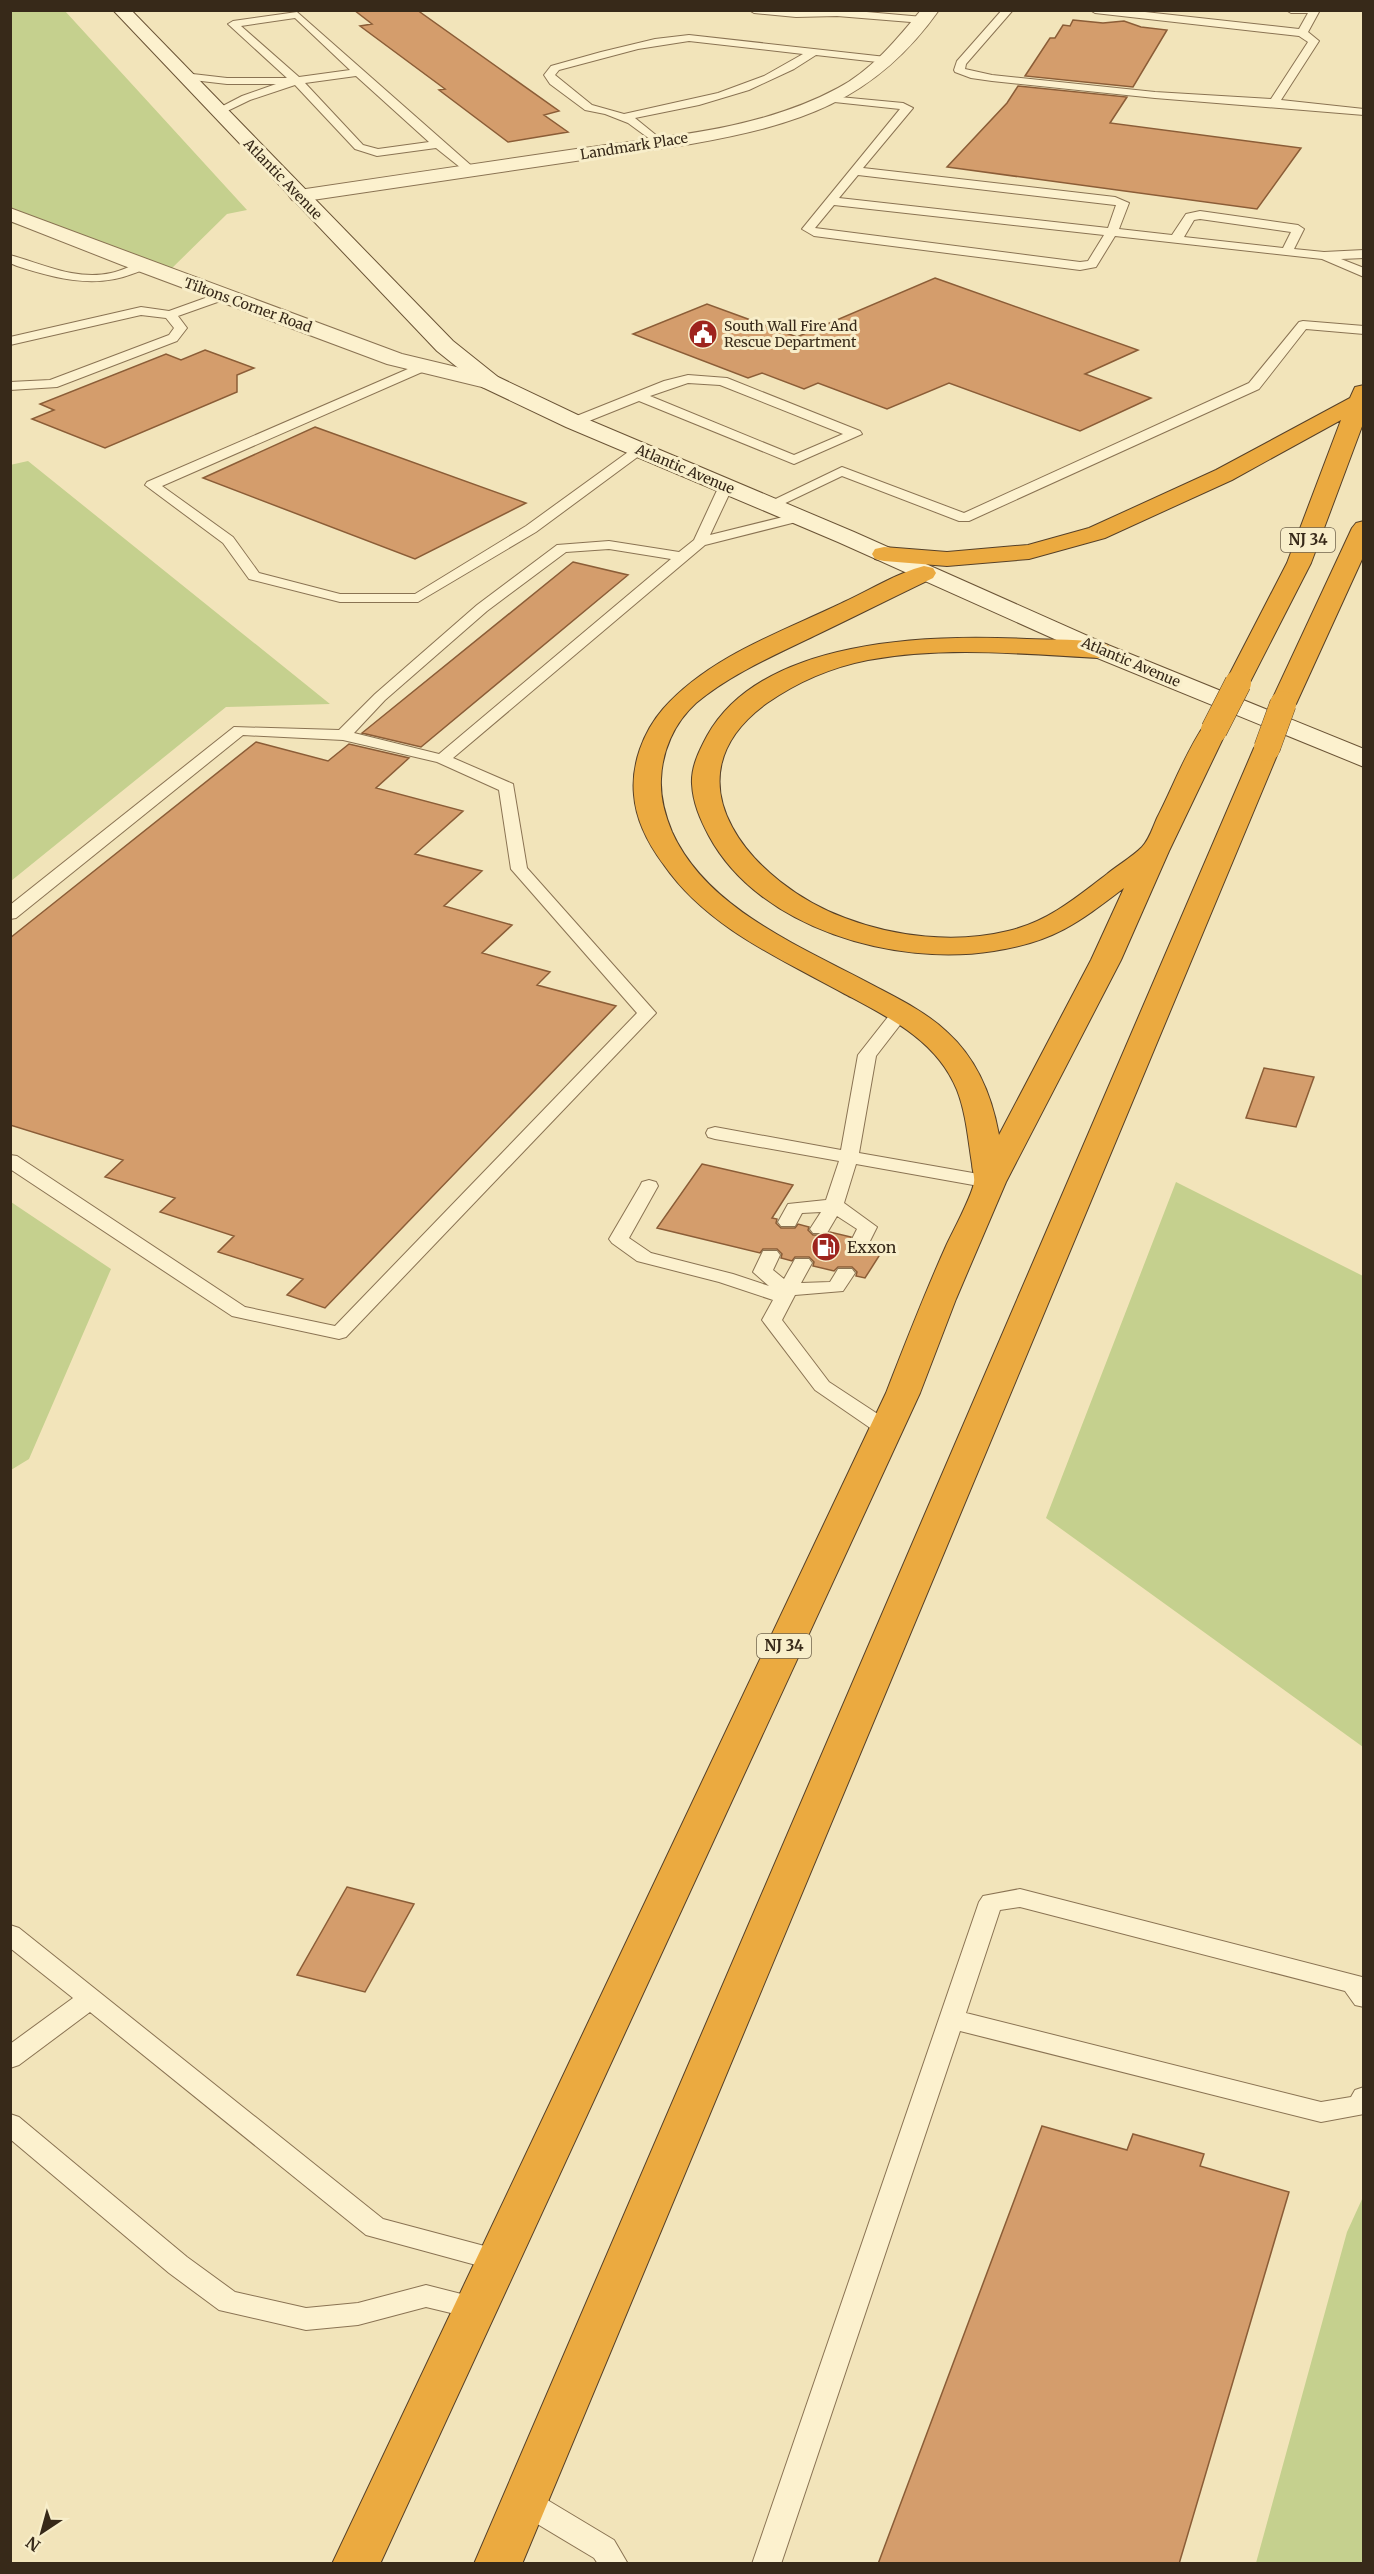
<svg xmlns="http://www.w3.org/2000/svg" width="1374" height="2574" font-family="Merriweather,serif">
	<style>
		.green { fill: #c5d08e }
		.building { fill: #d49d6c; stroke: #8b5d37; stroke-width: 1.5 }
		.lines { fill: none; stroke-linecap: round; stroke-linejoin: round }
		.lane-casing { stroke: #8a7353; stroke-width: 2 }
		.street-casing { stroke: #8a7353; stroke-width: 2 }
		.secondary-casing { stroke: #6b5436; stroke-width: 2 }
		.highway-casing { stroke: #564028; stroke-width: 2 }
		.lane { fill: #fcf1ce; fill-rule: evenodd }
		.street { fill: #fcf1ce; fill-rule: evenodd }
		.secondary { fill: #fcf1ce; fill-rule: evenodd }
		.highway { fill: #ebaa40; fill-rule: evenodd }
		.highway-bridge-casing { stroke: #564028; stroke-width: 27; stroke-linecap: butt }
		.highway-bridge { stroke: #ebaa40; stroke-width: 26 }
		.labels { text-anchor: middle; stroke-width: 6; stroke-linejoin: round; paint-order: stroke }
		.far-street-label { font-size: 14px; fill: #372919; stroke: #f8eeca }
		.far-poi-label { font-size: 14px; fill: #372919; stroke: #f8eeca; text-anchor: start }
		.shield { fill: #f8eeca; stroke: #71644e; stroke-width: 1.5 }
		.shield-label { font-size: 15px; font-weight: bold; fill: #372919 }
		.poi-label { font-size: 16px; fill: #372919; stroke: #f8eeca; text-anchor: start }
	</style>
	<rect width="100%" height="100%" fill="#f2e4ba"/>
	<path class="green" d="M11,11H65L247,210L227,214L167,273L11,223Z
		M28,461L330,704L226,707L11,881L10,465Z
		M1176,1182L1363,1276V1747L1046,1518Z
		M11,1202L111,1269L29,1459L11,1470Z
		M1363,2197V2563H1256L1347,2232Z"/>
	<path class="building" d="M354,10H417L559,111L544,115L568,132L508,142L439,90L445,89L360,26L372,24Z
		M1073,20L1103,23L1124,21L1141,27L1167,30L1133,87L1025,76L1050,38H1055L1063,25L1070,26Z
		M1018,86L1127,97L1110,123L1301,148L1257,209L947,167L1007,103Z
		M935,278L1138,350L1085,374L1151,398L1080,431L949,383L887,409L818,383L804,389L762,373L748,378L633,334L707,304L797,337Z
		M205,350L254,368L237,375V392L105,448L32,419L54,410L40,404L166,354L181,360Z
		M315,427L526,503L415,559L203,478Z
		M573,562L628,575L421,747L362,733Z
		M256,742L328,761L349,744L409,758L376,788L463,811L415,854L482,871L444,906L512,925L482,953L550,972L537,985L616,1006L325,1308L287,1295L303,1279L218,1252L234,1236L160,1212L175,1198L105,1177L123,1160L10,1125V938Z
		M1264,1068L1314,1077L1296,1127L1246,1118Z
		M702,1164L793,1185L772,1218L777,1219L776,1223L781,1228H795L798,1224L809,1227L808,1230L813,1235H827L830,1232L851,1237L850,1240L855,1245H869L872,1242L886,1245L865,1278L856,1276L857,1272L852,1267H838L834,1271L813,1266L814,1262L809,1257H795L792,1261L781,1258L782,1254L777,1249H763L760,1253L657,1228Z
		M347,1887L414,1904L365,1992L297,1975Z
		M1042,2126L1127,2150L1133,2134L1204,2154L1200,2166L1289,2192L1179,2564H878Z"/>
	<g class="lines">
		<g class="lane-casing">
			<path id="lane" d="M749,10H844L923,17L928,20L923,23L837,16L796,17L754,13Z
				M1002,10H1013L966,64L965,69L992,75L1155,92L1271,99L1308,42L1299,36L1095,13L1090,10H1127L1299,29L1308,13H1291L1286,10H1320L1308,32L1319,41L1281,100L1364,109V115L1155,98L992,81L971,78L955,72L954,70L957,61Z
				M297,12L474,168V172H466L436,148L377,156L355,149L295,85L250,100L219,115L215,114V110L242,96L276,84H227L184,79L179,76L184,73L227,78H287L228,24L233,21ZM295,18L350,70L299,77L241,26ZM356,76L429,142L378,149L363,145L305,83Z
				M689,35L886,57L891,60L886,63L816,55L794,69L749,90L699,105L635,118L662,140L664,142L658,145L628,123L605,114L585,110L550,84L544,75L551,66L601,52L655,39ZM689,41L803,54L764,76L718,93L624,114L592,105L555,75L559,70L638,49Z
				M829,96L903,103L913,108L863,168L1115,197L1129,203L1119,229L1172,235L1186,214L1200,211L1298,225L1304,229L1294,249L1324,252L1364,250V258L1341,259L1364,268V277L1322,259L1115,236L1096,267L1080,270L814,236L802,229L900,109L825,101V97ZM858,175L1115,205H1116L1108,228L839,198ZM834,205L1104,235L1088,261L1080,262L815,228ZM1200,219L1291,232L1283,248L1184,237L1194,220Z
				M10,255C43,264 76,281 111,273C122,271 131,265 142,262L148,266C144,270 138,272 132,274C94,289 54,278 17,266L10,263Z
				M222,292L228,296L226,299L178,316L187,328L177,341L57,387L10,390V382L50,380L169,335L174,328L166,318L141,315L10,345V337L141,307L169,311Z
				M1303,321L1364,326V334L1306,329L1259,389L969,521H959L842,476L775,508H765L763,505L842,467L964,513L1249,383L1299,322Z
				M424,362L429,363L430,366L429,369L162,486L233,537L259,573L340,594H415L526,526L635,447H645L647,450L536,532L418,602H340L249,579L223,543L145,485L147,482Z
				M688,375L727,378L860,431L862,434L794,464L639,401L579,425L574,426L567,422L569,419L664,381ZM688,383L720,385L843,434L794,455L650,396Z
				M726,482L733,486L710,535L799,513L806,517L804,520L705,545L453,758L513,784L527,868L656,1013L346,1337L339,1339L232,1316L10,1169V1155L17,1156L245,1307L335,1326L637,1013L511,869L499,790L437,762L343,740L243,735L16,918L10,919V905L234,727L339,730L375,694L477,605L557,545L609,541L679,552L694,540L719,486ZM609,549L671,559L439,754L354,733L385,700L487,611L566,552Z
				M901,1007L907,1008L910,1012L876,1056L859,1153L990,1176L997,1178L999,1182L997,1186L990,1188L856,1164L844,1203L877,1227L869,1243H855L852,1239L857,1229L837,1216L827,1233H813L810,1229L821,1212L802,1213L795,1226H781L778,1222L788,1204L826,1200L839,1161L715,1139L708,1137L706,1133L708,1129L715,1127L841,1150L858,1055L895,1008Z
				M649,1180L656,1182L658,1186L629,1238L651,1253L733,1274L769,1286L753,1272L763,1251H777L780,1255L773,1270L784,1279L795,1259H809L812,1263L801,1283L830,1282L838,1269H852L855,1273L843,1291L795,1295L782,1320L829,1382L893,1424L896,1429L893,1434L886,1435L879,1434L815,1390L762,1320L773,1300L719,1282L637,1261L612,1243L609,1239L640,1186L642,1182Z
				M1020,1889L1362,1977L1364,2007L1355,2005L1345,1991L1020,1907L1000,1910L966,2013L1321,2102L1351,2097L1355,2090L1364,2087V2114L1321,2122L960,2031L781,2564H752L979,1902L983,1896Z
				M10,1925L19,1928L383,2219L507,2252L511,2260L507,2268L498,2271L366,2235L90,2012L19,2065L10,2068V2044L73,1998L10,1948Z
				M10,2114L19,2117L187,2257L235,2292L306,2308L358,2303L426,2285L485,2300L489,2308L485,2316L476,2319L426,2307L358,2325L306,2330L219,2310L169,2273L10,2139Z
				M524,2489L534,2492L614,2540L628,2564H598L594,2558L514,2510L510,2501L514,2492Z"/>
		</g>
		<g class="street-casing">
			<path id="street" d="M921,10H939C874,102 798,125 691,144L299,202L292,200L289,196L292,192L299,190C394,176 488,162 583,148C669,136 760,130 838,88C872,70 897,39 921,10Z
				M10,208L402,354L498,377L501,382L498,387L490,389L387,364L122,265L10,221Z"/>
		</g>
		<g class="secondary-casing">
			<path id="secondary" d="M113,10H131L453,341L498,377L582,417L854,532L1108,645L1364,749V767L1090,655L838,542L566,427L482,387L437,351Z"/>
		</g>
		<g class="highway-casing">
			<path id="highway" d="M1364,385V421L1311,563L1247,688L1238,691L1229,688L1225,683L1287,563L1341,420L1232,480L1105,538L1029,559L947,566L884,561L875,559L872,554L875,549L884,547L947,552L1028,545L1089,528L1216,470L1350,398L1355,387Z
				M1364,521V555L1296,704L1292,709L1283,712L1274,709L1270,704L1352,528L1356,523Z
				M924,566L933,568L936,573L933,578C893,597 854,617 814,636C773,656 731,674 696,703C674,723 662,751 661,779C660,798 665,815 672,832C708,912 809,950 882,990C905,1002 928,1014 947,1032C977,1059 992,1096 999,1135L1091,960L1124,888C1078,923 1053,942 994,951C896,967 759,929 709,836C700,819 693,803 692,784C691,767 699,751 707,736C761,638 930,634 1027,639C1053,640 1082,638 1108,645L1112,650L1108,655L1099,658C1022,654 944,646 868,660C832,667 797,682 767,703C660,780 755,885 845,918C895,937 955,944 1008,931C1047,922 1076,898 1107,874C1118,865 1132,857 1142,847C1149,840 1153,827 1157,818C1173,787 1185,753 1205,724L1214,722L1223,724L1227,730L1169,851L1121,960L1006,1182L956,1299L920,1393L380,2564H332L886,1393C905,1344 924,1295 946,1246C952,1233 973,1194 974,1182C975,1177 972,1169 972,1164C968,1139 966,1113 957,1090C937,1040 888,1017 843,993C779,958 707,927 664,865C649,845 636,821 634,795C631,765 643,732 663,709C710,656 782,632 844,602C870,590 897,573 924,566Z
				M1267,740L1276,742L1280,748L522,2564H474L1254,748L1258,742Z"/>
		</g>
		<use href="#lane" class="lane"/>
		<use href="#street" class="street"/>
		<use href="#secondary" class="secondary"/>
		<use href="#highway" class="highway"/>
		<g class="highway-bridge-casing">
			<path id="highway-bridge" d="M1214,730L1238,683
				M1267,748L1283,704"/>
		</g>
		<use href="#highway-bridge" class="highway-bridge"/>
	</g>
	<defs>
		<g id="civic-disc" transform="scale(1.5)"><circle r="9.5" fill="#9e241e" stroke="#f8eeca"/><path d="M-.6-6.5H3V-4.5H.6V-3L4-1V1h2V6H-6V1h2V-1L-.6-3ZM-1.2 2.5V6h2.4V2.5Z" fill="#fff"/></g>
		<g id="fuel-disc" transform="scale(1.5)"><circle r="9.5" fill="#9e241e" stroke="#f8eeca"/><path d="M-5.5-6h7V0h2V4h1.3V-2.5L3-4.5l.8-.8L6-3V5H2.5V1h-1V6h-7ZM-4.2-4.7v3.2H.2V-4.7Z" fill="#fff"/></g>
	</defs>
	<g fill-rule="evenodd">
		<use href="#civic-disc" x="703" y="334"/>
		<use href="#fuel-disc" x="826" y="1247"/>
	</g>
	<g class="labels">
		<g class="far-street-label">
			<text transform="translate(634 146) rotate(-9)" y="5">Landmark Place</text>
			<text transform="translate(283 179) rotate(46)" y="5">Atlantic Avenue</text>
			<text transform="translate(248 305) rotate(20)" y="5">Tiltons Corner Road</text>
			<text transform="translate(685 469) rotate(23)" y="5">Atlantic Avenue</text>
			<text transform="translate(1131 662) rotate(23)" y="5">Atlantic Avenue</text>
		</g>
		<g class="far-poi-label">
			<text x="724" y="331">South Wall Fire And<tspan x="724" dy="16">Rescue Department</tspan></text>
		</g>
		<g class="shield">
			<rect x="1281" y="528" width="54" height="24" rx="4.5"/>
			<rect x="757" y="1634" width="54" height="24" rx="4.5"/>
		</g>
		<g class="shield-label">
			<text x="1308" y="545">NJ 34</text>
			<text x="784" y="1651">NJ 34</text>
		</g>
		<g class="poi-label">
			<text x="847" y="1253">Exxon</text>
		</g>
	</g>
	<rect width="1374" height="2574" fill="none" stroke="#372919" stroke-width="24"/>
	<g transform="translate(42 2532) rotate(216)" stroke="#f8eeca" stroke-width="4.5" paint-order="stroke">
	<path d="M0-4.5L10 22L0 15L-10 22Z" fill="#372919"/>
	<text y="-9" font-size="16" font-weight="bold" text-anchor="middle" fill="#372919">N</text>
	</g>
</svg>
